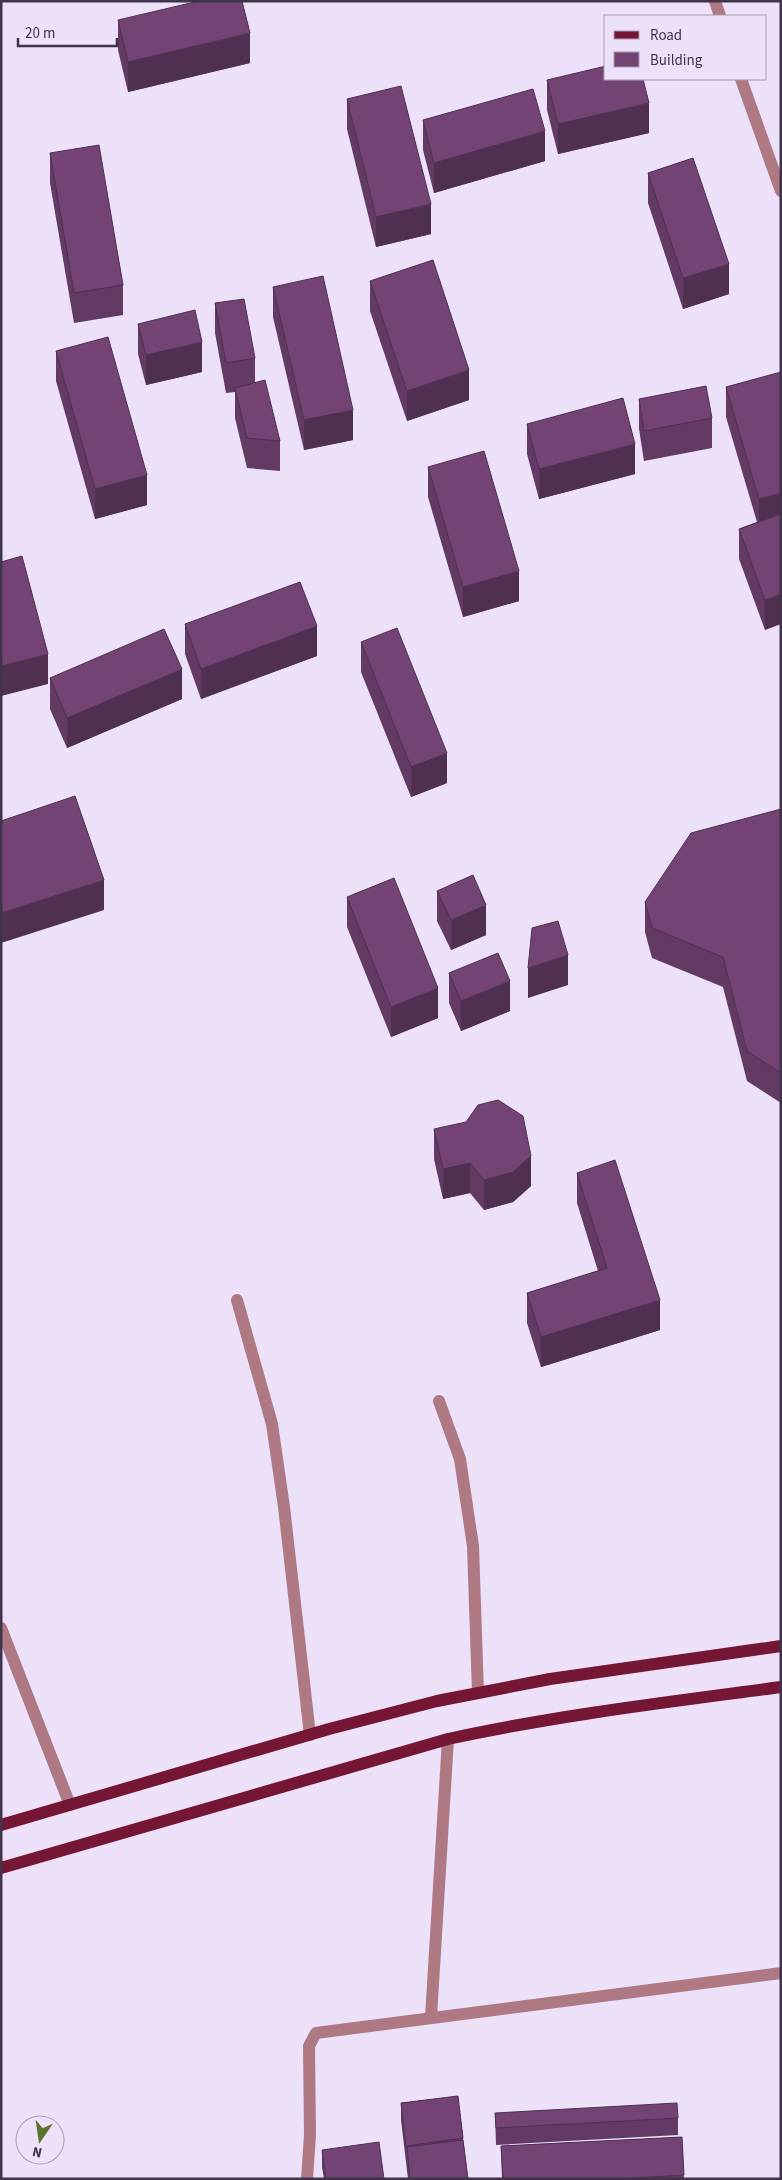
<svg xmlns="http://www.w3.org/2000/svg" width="782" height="2180" font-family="'Source Sans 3',sans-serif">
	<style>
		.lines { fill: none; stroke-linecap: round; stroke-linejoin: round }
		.minor { stroke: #af7983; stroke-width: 12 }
		.major { stroke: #751635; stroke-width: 12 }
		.wall { fill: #633a63 }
		.shaded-wall { fill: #503050 }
		.building { fill: #734473; stroke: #503050 }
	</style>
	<rect width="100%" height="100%" fill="#ece1f8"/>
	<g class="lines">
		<path class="minor" d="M715,1L720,16
			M741,79L781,191
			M237,1300L272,1424L284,1507L310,1735
			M439,1401L460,1459L473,1546L478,1693
			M1,1628L70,1805
			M431,2017L448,1739
			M307,2179L310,2135L309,2046L316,2033L781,1973"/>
		<path class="major" d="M1,1825L329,1729L437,1701L550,1679L781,1646
			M1,1868L448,1739C558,1715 669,1702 781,1687"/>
	</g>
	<path class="wall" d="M118,20L250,63L128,92L118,50Z
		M547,80L649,133L558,154L547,110Z
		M347,99L431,234L376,247L347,129Z
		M423,120L545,161L434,193L423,150Z
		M50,153L123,285V315L74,323L50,183Z
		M648,173L729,294L683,309L648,203Z
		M370,281L469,400L407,421L370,311Z
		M273,287L353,440L304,450L273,317Z
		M215,303L255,358V383L280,441V471L247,468L235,418V392L226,393L215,333Z
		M138,324L202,372L146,385L138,354Z
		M56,351L147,505L95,519L56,381Z
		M781,372L765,630L739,559V529L757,522L726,417V387Z
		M639,399L712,418V448L644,461L639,429Z
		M527,424L635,474L539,499L527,454Z
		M428,467L519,601L463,617L428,497Z
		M185,624L317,656L201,699L185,654Z
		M361,642L447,783L411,797L361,672Z
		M50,678L182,699L67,748L50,709Z
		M781,809V1103L747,1081L723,987L652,958L645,932V902Z
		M437,891L486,935L451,950L437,921Z
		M347,897L438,1018L391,1037L347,927Z
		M449,973L510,1011L461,1031L449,1003Z
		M434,1129L531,1186L513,1202L484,1210L470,1193L443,1199L434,1159Z
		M577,1173L660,1330L541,1367L527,1323V1293L598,1271L577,1203Z
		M458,2096L468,2179H408L401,2120V2103Z
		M495,2113L678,2118V2135L496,2145Z
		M682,2137L684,2179H502L501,2146Z
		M322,2150L384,2179H324L322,2167Z"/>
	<path class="shaded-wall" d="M250,33V63L128,92V62Z
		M649,103V133L558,154V124Z
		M545,131V161L434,193V163Z
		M431,204V234L376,247V217Z
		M729,264V294L683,309V278Z
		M202,342V372L146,385V355Z
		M469,370V400L407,421V391Z
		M353,410V440L304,450V420Z
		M635,444V474L539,499V469Z
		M147,475V505L95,519V489Z
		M781,493V523L759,529V499Z
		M519,571V601L463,617V587Z
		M781,594V624L765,630V600Z
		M317,626V656L201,699V669Z
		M48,654V684L1,696V666Z
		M182,669V699L67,748V718Z
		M447,753V783L411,797V767Z
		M104,880V910L1,943V913Z
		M486,905V935L451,950V920Z
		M568,955V985L528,998V968Z
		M510,981V1011L461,1031V1001Z
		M438,988V1018L391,1037V1007Z
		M531,1156V1186L513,1202L484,1210V1180Z
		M470,1163V1193L443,1199V1169Z
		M660,1300V1330L541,1367V1337Z"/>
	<path class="building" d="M199,1H242L250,33L128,62L118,20Z
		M606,66V79H643L649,103L558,124L547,80Z
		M401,86L431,204L376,217L347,99Z
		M533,89L545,131L434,163L423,120Z
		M99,145L123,285L74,293L50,153Z
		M693,158L729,264L683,278L648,173Z
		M433,260L469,370L407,391L370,281Z
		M323,276L353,410L304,420L273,287Z
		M244,299L255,358L226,363L215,303Z
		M195,310L202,342L146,355L138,324Z
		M108,337L147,475L95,489L56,351Z
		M781,372V493L759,499L726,387Z
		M265,380L280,441L247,438L235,388Z
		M706,386L712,418L644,431L639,399Z
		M623,398L635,444L539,469L527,424Z
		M484,451L519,571L463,587L428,467Z
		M781,514V594L765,600L739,529Z
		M22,556L48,654L1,666V562Z
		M300,582L317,626L201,669L185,624Z
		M397,628L447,753L411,767L361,642Z
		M164,629L182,669L67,718L50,678Z
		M75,796L104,880L1,913V821Z
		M781,809V1073L747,1051L723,957L652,928L645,902L691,833Z
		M473,875L486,905L451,920L437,891Z
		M394,878L438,988L391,1007L347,897Z
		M558,921L568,955L528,968L532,928Z
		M498,953L510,981L461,1001L449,973Z
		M498,1100L523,1116L531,1156L513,1172L484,1180L470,1163L443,1169L434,1129L466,1122L478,1105Z
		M615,1160L660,1300L541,1337L527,1293L607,1268L577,1173Z
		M458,2096L463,2138L406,2146L401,2103Z
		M677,2103L678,2118L496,2128L495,2113Z
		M682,2137L684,2175L616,2179H503L501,2146Z
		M463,2140L468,2179H410L407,2147Z
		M379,2142L384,2179H326L322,2150Z"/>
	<rect width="782" height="2180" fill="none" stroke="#3f344a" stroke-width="5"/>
	<rect x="604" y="15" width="162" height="65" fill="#ece1f8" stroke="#a79cb2"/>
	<rect x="614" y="31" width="25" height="8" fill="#751635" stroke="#a79cb2"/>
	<text x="650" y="40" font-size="15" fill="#3f344a">Road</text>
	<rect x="614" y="52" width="25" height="15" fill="#734473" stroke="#a79cb2"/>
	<text x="650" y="65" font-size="15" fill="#3f344a">Building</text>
	<g transform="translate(40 2140) rotate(193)"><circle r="24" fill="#ece1f8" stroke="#a79cb2"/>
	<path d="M0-4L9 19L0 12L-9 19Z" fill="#5b772c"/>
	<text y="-8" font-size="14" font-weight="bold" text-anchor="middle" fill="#3f344a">N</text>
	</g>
	<path d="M18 38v8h99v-8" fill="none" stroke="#3f344a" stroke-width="2.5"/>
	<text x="25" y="38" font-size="15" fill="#3f344a" stroke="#ece1f8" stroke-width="4" paint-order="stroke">20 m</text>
</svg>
